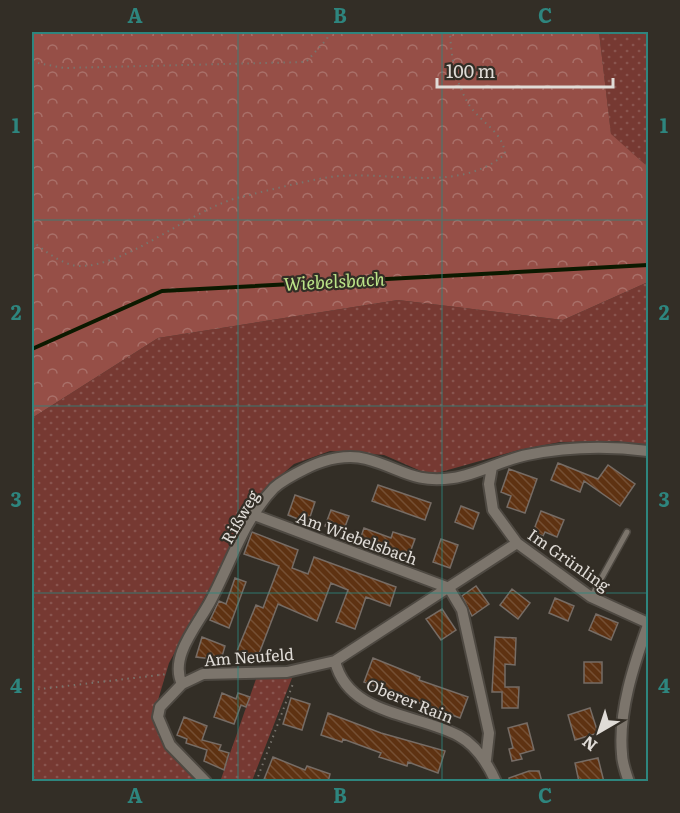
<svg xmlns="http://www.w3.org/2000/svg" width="680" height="813" font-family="Literata,serif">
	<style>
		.grass { fill: url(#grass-dots) }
		.forest { fill: url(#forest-crowns) }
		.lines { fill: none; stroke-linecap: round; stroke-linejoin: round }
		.stream { stroke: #0c1900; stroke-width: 4 }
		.building { fill: url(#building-back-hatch); stroke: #766c65; stroke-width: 1.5 }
		.service-casing { stroke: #4e4942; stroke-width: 8 }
		.minor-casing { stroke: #4e4942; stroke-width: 14 }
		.path { stroke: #79746d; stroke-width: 2; stroke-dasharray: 1.5 4.5; stroke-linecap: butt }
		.service { stroke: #7c756c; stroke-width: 5 }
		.minor { stroke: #7c756c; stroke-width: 10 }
		.grid { fill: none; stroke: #2e857e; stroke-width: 1.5; stroke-opacity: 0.55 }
		.labels { text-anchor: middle; stroke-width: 4.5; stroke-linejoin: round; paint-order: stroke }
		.street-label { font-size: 16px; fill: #e0dcd7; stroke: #332e26 }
		.water-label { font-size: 18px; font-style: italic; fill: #bbe488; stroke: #332e26 }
		.neatline { fill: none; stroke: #2e857e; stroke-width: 2 }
		.grid-label { font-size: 20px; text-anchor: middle; font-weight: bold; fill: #2e857e }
	</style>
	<defs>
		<pattern id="grass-dots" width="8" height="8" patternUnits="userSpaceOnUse" patternTransform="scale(1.5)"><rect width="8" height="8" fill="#763932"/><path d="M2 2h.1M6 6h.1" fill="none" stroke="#89554f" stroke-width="1.8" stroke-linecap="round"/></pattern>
		<pattern id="forest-crowns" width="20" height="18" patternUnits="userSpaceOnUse" patternTransform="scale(1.5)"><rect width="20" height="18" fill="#964f47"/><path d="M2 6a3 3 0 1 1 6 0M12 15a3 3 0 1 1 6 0" fill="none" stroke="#a97069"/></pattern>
		<pattern id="building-back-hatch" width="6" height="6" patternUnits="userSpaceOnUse" patternTransform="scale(1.5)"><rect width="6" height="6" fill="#5e3212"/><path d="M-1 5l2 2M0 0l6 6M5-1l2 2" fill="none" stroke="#754f34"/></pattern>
	</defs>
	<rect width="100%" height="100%" fill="#332e26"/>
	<path class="grass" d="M599,32H648V167L611,135Z
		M648,282V446L617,441L560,442L519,450L430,475L384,455L330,451L294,464L262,492L169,663L153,717L167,751L196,781L32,782V418L158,338L398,300L563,320Z
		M292,678L252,781L220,782L256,679Z"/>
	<path class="forest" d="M32,32H599L611,134L648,167V282L563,320L398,300L158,338L32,418Z"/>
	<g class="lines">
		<path class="stream" d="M32,349L162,291L648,265"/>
	</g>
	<path class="building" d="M558,463L598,479L608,465L635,484L620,506L584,481L580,492L551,480Z
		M509,469L537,479L525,513L507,507L511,496L501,492Z
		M378,485L431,503L425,520L372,501Z
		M295,495L315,502L308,523L288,515Z
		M461,506L479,513L473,529L455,522Z
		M331,510L349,516L343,532L325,526Z
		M541,511L564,520L557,537L545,532L543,536L533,532Z
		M364,528L391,538L393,532L415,539L408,558L359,542Z
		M252,532L298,550L292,568L308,574L314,557L396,587L390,606L366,597L355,629L336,622L348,590L331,583L317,621L278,604L257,659L237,651L256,605L263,608L279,566L244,554Z
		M441,539L458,545L450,568L433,562Z
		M235,578L246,582L229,628L210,620L219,601L226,604Z
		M476,586L489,604L472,616L462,596Z
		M512,589L530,603L518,619L500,605Z
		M555,598L574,606L568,621L549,613Z
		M442,609L456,630L441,640L426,619Z
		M596,614L618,623L611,640L589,630Z
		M202,637L225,646L221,660L196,657Z
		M495,637L516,638L515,665L505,664V687H519L518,708H502V692H492Z
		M373,658L420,677L419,680L468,697L460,718L364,682Z
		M584,662H602V683H584Z
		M222,693L236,699L238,693L250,697L246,707L241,705L234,724L214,717Z
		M291,698L310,704L302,730L283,724Z
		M590,708L598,733L575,740L568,715Z
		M328,713L381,733L445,751L438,773L408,762L407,766L379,757L381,753L343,739L342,742L321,735Z
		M184,717L207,726L202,740L221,745L219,750L229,753L224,770L204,761L207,750L186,743L187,739L177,735Z
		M527,723L534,750L520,754L522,759L512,761L509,749L513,748L508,728Z
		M273,757L305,770L307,766L330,774L328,782H263Z
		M598,758L604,782H579L575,763Z
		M529,771H539L542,782H509V778Z"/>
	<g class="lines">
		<g class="service-casing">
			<path id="service" d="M591,597L627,532"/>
		</g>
		<g class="minor-casing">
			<path id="minor" d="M492,467L489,484L493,510L517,543L591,597L648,623
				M254,515L449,588L462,610L489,733L486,760
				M335,661C348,716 417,713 459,736C477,746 488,764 496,782
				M182,684C169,657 197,626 210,602C230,565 244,519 274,488C284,479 297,473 309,467C326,459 348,454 366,459C401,468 413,484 453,478C479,474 502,460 527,455C566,447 609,446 648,451
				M206,782L170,745L158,717L160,707L182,684L203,674L287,672L335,661L517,543
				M629,782C626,773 622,763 622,754C618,712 634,664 648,625"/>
		</g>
		<path class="path" d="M32,62L64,68L306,62L327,39L329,32
			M32,241C45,251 62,265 79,266C128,267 192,208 241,197C270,190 300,182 330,177C387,169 458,195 505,154C503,131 479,122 468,103C455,81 451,56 450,32
			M32,690L168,674
			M256,782L294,681"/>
		<use href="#service" class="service"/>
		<use href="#minor" class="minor"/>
	</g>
	<path class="grid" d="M238,32V782M442,32V782M32,220H648M32,406H648M32,593H648"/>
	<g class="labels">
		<g class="street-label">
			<text transform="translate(240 517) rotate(-60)" y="6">Rißweg</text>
			<text transform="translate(357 538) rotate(20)" y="6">Am Wiebelsbach</text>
			<text transform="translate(569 560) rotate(35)" y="6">Im Grünling</text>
			<text transform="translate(249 657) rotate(-4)" y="6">Am Neufeld</text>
			<text transform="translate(410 701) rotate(22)" y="6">Oberer Rain</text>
		</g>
		<g class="water-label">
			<text transform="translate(334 282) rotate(-3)" y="6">Wiebelsbach</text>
		</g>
	</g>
	<rect width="680" height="813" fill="none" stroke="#332e26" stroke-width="66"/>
	<g transform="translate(599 732) rotate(219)" stroke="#332e26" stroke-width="4.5" paint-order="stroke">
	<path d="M0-4.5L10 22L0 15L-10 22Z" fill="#e0dcd7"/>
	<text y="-9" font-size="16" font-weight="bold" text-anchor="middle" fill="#e0dcd7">N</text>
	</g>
	<path d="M437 78v9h176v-9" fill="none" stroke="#e0dcd7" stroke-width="3"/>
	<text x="446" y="78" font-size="18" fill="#e0dcd7" stroke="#332e26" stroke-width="4.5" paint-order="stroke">100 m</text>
	<rect x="33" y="33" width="614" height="747" class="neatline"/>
	<g class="grid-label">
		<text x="135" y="23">A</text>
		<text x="340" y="23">B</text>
		<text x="545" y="23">C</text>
		<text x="16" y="133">1</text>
		<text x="664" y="133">1</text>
		<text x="16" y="320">2</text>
		<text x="664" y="320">2</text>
		<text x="16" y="507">3</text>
		<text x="664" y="507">3</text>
		<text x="16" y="693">4</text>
		<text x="664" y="693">4</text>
		<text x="135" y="803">A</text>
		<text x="340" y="803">B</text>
		<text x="545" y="803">C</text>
	</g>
</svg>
